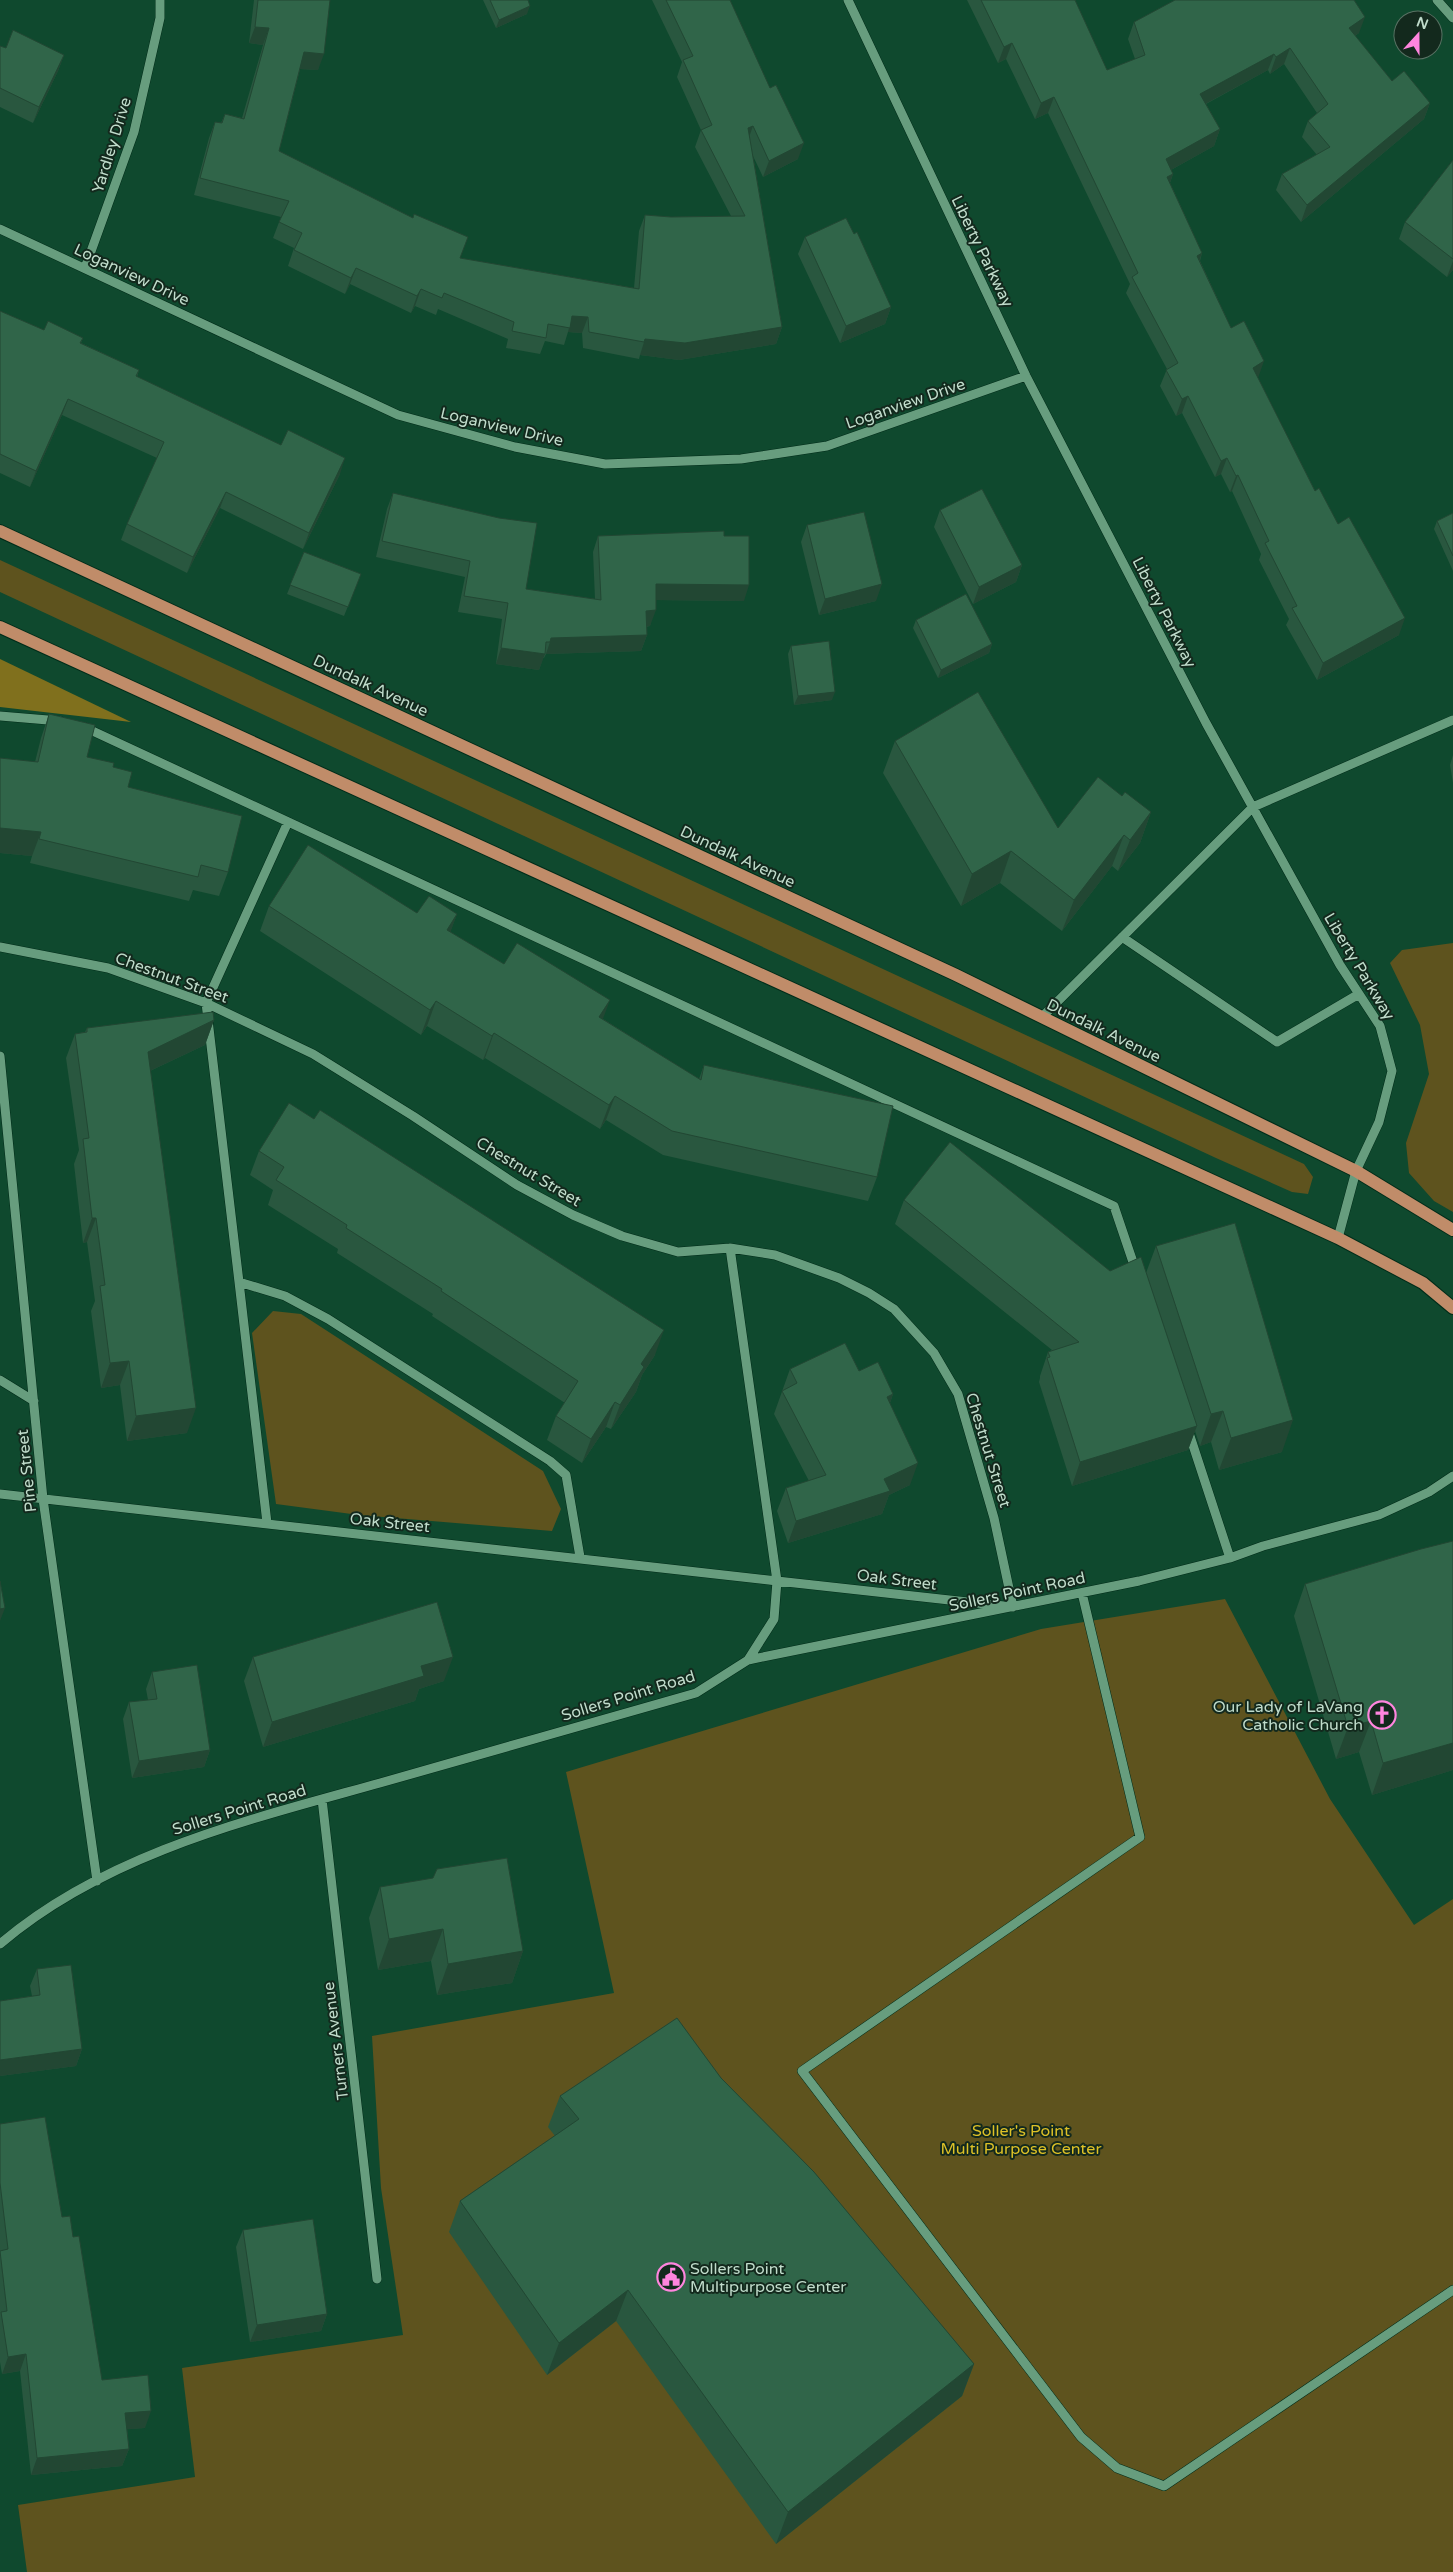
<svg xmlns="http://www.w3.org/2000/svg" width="1453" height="2572" font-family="'Varela Round',sans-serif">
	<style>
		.green { fill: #5e531e }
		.forest { fill: #80701d }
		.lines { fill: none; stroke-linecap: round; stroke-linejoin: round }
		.minor-casing { stroke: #012c19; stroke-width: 10 }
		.major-casing { stroke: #012c19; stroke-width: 14 }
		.minor { stroke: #679d7e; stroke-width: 9 }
		.major { stroke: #c08c69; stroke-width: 12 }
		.wall { fill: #29573f }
		.shaded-wall { fill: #224733 }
		.building { fill: #306549; stroke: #224733 }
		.labels { text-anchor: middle; stroke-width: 4; stroke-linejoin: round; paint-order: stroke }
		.street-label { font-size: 16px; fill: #c0dccb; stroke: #13291d }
		.poi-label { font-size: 16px; fill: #c0dccb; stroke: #13291d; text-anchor: end }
		.park-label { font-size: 16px; fill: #ddc127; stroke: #13291d }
	</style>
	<rect width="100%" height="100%" fill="#0f492e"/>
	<path class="green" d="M0,560L1304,1164L1313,1177L1308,1194L1292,1192L1216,1158L0,592Z
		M1453,943V1212L1434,1201L1409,1173L1406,1143L1429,1074L1420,1025L1390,963L1402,950Z
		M273,1311L301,1314L543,1471L561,1509L552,1531L359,1515L276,1504L252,1333Z
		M1225,1599L1330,1799L1414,1925L1453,1899V2572H27L18,2505L195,2477L182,2368L403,2335L381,2188L372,2036L614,1993L566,1772L1041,1629Z"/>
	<path class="forest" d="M0,659L131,722L0,707Z"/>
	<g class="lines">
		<g class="minor-casing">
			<path id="minor" d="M848,0L1026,376L1206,723L1340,965L1380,1026L1392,1071L1379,1122L1356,1171L1338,1238
				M1437,0L1453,18
				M0,229L398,415L515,447L605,464L741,459L827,446L1026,376
				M85,268L134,132L160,18V0
				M0,716L60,721
				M84,727L1114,1206L1136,1271
				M288,822L206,1003L239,1282L285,1296L328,1319L550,1461L566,1475L580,1557
				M1122,937L1277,1042L1359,994
				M0,947L108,968L206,1003L313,1054L413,1116L517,1185L573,1215L622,1236L678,1252L730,1248L775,1255L839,1278L869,1293L894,1309L934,1353L958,1394L994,1518L1013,1607L777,1581L730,1248
				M1042,1017L1253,807L1453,720
				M0,1056L43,1499L97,1881
				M239,1282L267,1523
				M0,1380L34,1401
				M1188,1430L1230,1558
				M0,1494L777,1581L774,1619L748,1660
				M1082,1593L1140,1837L802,2071L1081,2437L1117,2468L1164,2486L1453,2290
				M322,1799L377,2279
				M0,1944C107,1853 248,1820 380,1783C485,1753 591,1723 696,1693L748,1660L1139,1581L1230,1558L1263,1546L1379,1515L1429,1492L1453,1476"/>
		</g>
		<g class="major-casing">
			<path id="major" d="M0,531L956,975L1356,1171L1453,1230
				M0,627L1338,1238L1423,1283L1453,1308"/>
		</g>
		<use href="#minor" class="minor"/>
		<use href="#major" class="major"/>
	</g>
	<path class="wall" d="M254,0H330L318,70L300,69L279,151L460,258L634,288L639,231L645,215L671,217L731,216L695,147L701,130L677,77L682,62L652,0H730L798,159L763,177L753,156L782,327L776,344L679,360L640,355L639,359L583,348L582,333L568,332L564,345L545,341L540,354L506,348L508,339L438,309L436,315L415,306L411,313L350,284L345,294L288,266L294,248L273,238L281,217L194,195L209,138L215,122L221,123L225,114L242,118L263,45L249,43Z
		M483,0H528L527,14L496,28Z
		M967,0H1075L1107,70L1135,59L1128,39L1134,22L1359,33L1355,36L1392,81L1430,103L1424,119L1301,222L1276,190L1282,174L1317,155L1302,137L1308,121L1317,113L1284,64L1270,74L1268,70L1206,104L1220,129L1214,146L1171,170L1173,174L1170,183L1202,253L1200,261L1231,328L1258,378L1315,491L1338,524L1399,635L1317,680L1286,625L1289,619L1259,560L1261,554L1232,491L1230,492L1221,474L1215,477L1182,413L1176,416L1160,386L1167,369L1126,293L1130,284L1048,113L1035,119L1006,59L998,63Z
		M0,46L6,48L64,55L58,71L33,123L0,107Z
		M1453,160V270L1447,277L1399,239L1405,222Z
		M854,234L891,307L885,324L840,343L798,254L805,237Z
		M0,311L44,330L83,338L81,343L139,370L137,377L340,474L303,549L220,508L187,573L121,540L127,524L157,458L62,415L30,487L0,473Z
		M393,493L526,589L595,599L593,552L598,536H724L744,601L656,600L650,626L646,627L647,635L641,651L546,654L544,658H543L539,670L496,664L502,619L458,612L465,577L376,557L387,509Z
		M940,510L1022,565L1016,582L973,604L934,527Z
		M1453,513V571L1434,529L1437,521Z
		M807,525L876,601L819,615L801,542Z
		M304,552L361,574L344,616L287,594Z
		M916,620L992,644L989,653L938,678L913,628Z
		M791,646L832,700L794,705L788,654Z
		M49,714L87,757L113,767L128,787L228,872L219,896L193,890L189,901L30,863L32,856L0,853V758L35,762L41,738Z
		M895,741L1058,828L1122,796L1151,812L1140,843L1118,871L1112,866L1062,931L1000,883L961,906L883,773Z
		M1453,755V783L1450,765Z
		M269,906L417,913L457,914L450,932L504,964L603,1019L699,1079L704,1065L877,1177L868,1201L663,1155L606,1120L600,1129L485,1058L483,1060L427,1026L421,1035L260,931Z
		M214,1020L205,1045L150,1071L187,1433L127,1441L120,1385L101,1388L91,1311L95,1301L87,1242L83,1243L74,1164L79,1150L66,1058L75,1034L85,1032L87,1028Z
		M259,1151L655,1355L642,1375L636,1392L611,1429L606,1427L582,1463L547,1440L556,1416L565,1403L432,1316L433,1314L337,1253L338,1249L268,1205L273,1190L250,1175Z
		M904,1200L1110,1271L1146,1273L1156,1246L1282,1452L1219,1470L1211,1442L1200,1446L1195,1431L1188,1450L1072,1486L1039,1382L1040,1378V1376L1048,1352L1052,1350L895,1224Z
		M790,1369L859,1371L893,1394L890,1403L910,1485L889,1495L882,1514L788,1543L777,1511L786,1488L809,1481L774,1414Z
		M1453,1541V1770L1372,1795L1359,1752L1336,1759L1294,1616L1305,1584Z
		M253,1657L444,1681L419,1689L415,1701L263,1747L244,1681Z
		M152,1672L210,1750L204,1767L132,1778L123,1719L129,1702L148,1700L146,1689Z
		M380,1887L523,1951L512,1983L437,1995L431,1961L378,1970L369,1918Z
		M37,1969L82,2049L76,2066L0,2076V2001L32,1996L30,1986Z
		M721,2078L974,2364L962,2396L776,2544L616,2321L547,2375L449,2232L460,2201L555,2136L548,2127L560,2096Z
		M0,2124L62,2217L73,2237L102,2380L145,2428L127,2429L129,2449L122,2466L31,2475L20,2371L2,2374L0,2362Z
		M243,2230L327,2314L321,2331L250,2342L236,2247Z"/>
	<path class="shaded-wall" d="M530,6L527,14L496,28L499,20Z
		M1365,17L1359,33L1343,44L1349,28Z
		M255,27L269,28L263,45L249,43Z
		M1012,43L1006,59L998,63L1004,47Z
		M1290,48L1284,64L1270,74L1276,57Z
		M304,52L324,54L318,70L298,69Z
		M1274,54L1268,70L1194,110L1200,94Z
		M64,55L58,71L33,123L39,107Z
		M1054,97L1048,113L1035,119L1041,103Z
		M1430,103L1424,119L1301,222L1307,205Z
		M753,126L747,143L748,128Z
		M1220,129L1214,146L1160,176L1166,159Z
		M804,143L798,159L763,177L769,161Z
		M1173,174L1167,191V177Z
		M1202,253L1196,270L1197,256Z
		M1453,261V270L1447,277Z
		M356,268L350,284L345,294L351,278Z
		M421,289L415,306L411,313L417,296Z
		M891,307L885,324L840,343L846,326Z
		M572,316L588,317L582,333L568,332Z
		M782,327L776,344L679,360L640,355L645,339Z
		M1264,361L1258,378L1247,384L1253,368Z
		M1188,396L1182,413L1176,416L1182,399Z
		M68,399L62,415L30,487L36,471Z
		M345,458L340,474L303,549L309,533Z
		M1227,458L1221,474L1215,477L1221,461Z
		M1238,475L1232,491L1230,492L1236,476Z
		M226,492L220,508L187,573L193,557Z
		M1022,565L1016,582L973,604L979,587Z
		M656,584L749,585L744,601L650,600Z
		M882,584L876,601L819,615L825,599Z
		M656,610L650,626L640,627L646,611Z
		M1405,618L1399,635L1317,680L1323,663Z
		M647,635L641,651L546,654L550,642L551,638Z
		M992,644L989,653L938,678L941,670Z
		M501,648L545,654L539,670L496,664Z
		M835,692L832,700L794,705L798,696Z
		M1151,812L1140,843L1118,871L1130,840Z
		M0,828L41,832L32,856L0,853Z
		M1124,835L1112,866L1062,931L1074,900Z
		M1011,851L1000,883L961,906L972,874Z
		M457,914L448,939L447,930Z
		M610,1000L601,1024L599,1017Z
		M436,1001L427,1026L421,1035L430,1010Z
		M214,1020L205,1045L139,1076L148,1052Z
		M494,1033L485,1058L483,1060L492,1036Z
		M615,1096L606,1120L600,1129L609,1105Z
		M92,1218H96L87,1242L83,1243Z
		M664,1330L655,1355L642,1375L636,1392L611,1429L620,1405L641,1364Z
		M129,1361L120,1385L101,1388L110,1363Z
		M893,1394L885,1417L887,1397Z
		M615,1402L606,1427L582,1463L591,1439Z
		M196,1408L187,1433L127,1441L136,1416Z
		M1223,1411L1211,1442L1200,1446L1211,1414Z
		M1293,1420L1282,1452L1219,1470L1231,1438Z
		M1197,1426L1188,1450L1072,1486L1080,1462Z
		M918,1463L910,1485L889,1495L882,1514L788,1543L796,1521Z
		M5,1608L0,1621V1609Z
		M453,1657L444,1681L419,1689L415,1701L263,1747L272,1722L421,1666Z
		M1371,1721L1359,1752L1336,1759L1348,1727Z
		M1453,1743V1770L1372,1795L1383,1763Z
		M210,1750L204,1767L132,1778L139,1761Z
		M443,1929L431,1961L378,1970L389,1939Z
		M523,1951L512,1983L437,1995L448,1964Z
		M82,2049L76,2066L0,2076V2060Z
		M628,2290L616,2321L547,2375L559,2343Z
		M327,2314L321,2331L250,2342L257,2325Z
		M26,2354L20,2371L2,2374L8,2357Z
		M974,2364L962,2396L776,2544L788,2512Z
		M151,2411L145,2428L119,2430L125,2413Z
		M129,2449L122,2466L31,2475L37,2458Z"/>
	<path class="building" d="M258,0H330L324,54L304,52L279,151L413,218L414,214L468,237L460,258L639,289L645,215L671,217L745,216L701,130L712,125L683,60L693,56L666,0H730L770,88L776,85L804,143L769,161L753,126L748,128L782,327L685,343L645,339L644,342L589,332L588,317L572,316L570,328L548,324L546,338L512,331L514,322L444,293L442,298L421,289L417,296L356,268L351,278L294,250L302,233L279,222L289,201L200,178L215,122L222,123L225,114L244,119L269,28L255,27Z
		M490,0H528L530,6L499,20Z
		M981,0H1075L1107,70L1145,55L1134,22L1175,0H1354L1365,17L1349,28L1392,81L1404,71L1430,103L1307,205L1282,174L1330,147L1308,121L1328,104L1290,48L1276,57L1274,54L1200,94L1220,129L1166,159L1173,174L1167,177L1202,253L1197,256L1231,328L1244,321L1264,361L1253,368L1315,491L1319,488L1338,524L1349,517L1405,618L1323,663L1292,608L1297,606L1265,543L1269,541L1238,475L1236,476L1227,458L1221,461L1188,396L1182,399L1166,370L1178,363L1132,277L1138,273L1054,97L1041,103L1012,43L1004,47Z
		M13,30L64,55L39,107L0,88V46L6,48Z
		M1453,160V259L1405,222Z
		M846,218L854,234L857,232L891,307L846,326L805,237Z
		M0,311L44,330L48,321L83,338L80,343L139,370L136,376L281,445L288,430L345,458L309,533L226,492L193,557L127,524L164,442L68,399L36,471L0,454Z
		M982,489L1022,565L979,587L940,510Z
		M393,493L499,518L537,523L526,589L601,600L598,536L724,531V536H749V585L656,584V610L646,611L647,635L551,638L550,642H546L545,654L501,648L508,603L464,596L470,561L382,541Z
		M864,512L882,584L825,599L807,525Z
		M1453,513V556L1437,521Z
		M304,552L361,574L348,607L290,585Z
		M966,594L992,644L941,670L916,620Z
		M829,641L835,692L798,696L791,646Z
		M978,692L1058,828L1098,777L1122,796L1125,792L1151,812L1130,840L1124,835L1074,900L1011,851L972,874L895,741Z
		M49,714L95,725L87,757L114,763L113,767L132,772L128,787L242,816L228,872L201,865L198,877L39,839L41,832L0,828V758L38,762Z
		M308,845L417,913L429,896L457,914L447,930L504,964L517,943L610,1000L599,1017L701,1080L704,1065L893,1106L877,1177L672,1131L615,1096L609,1105L494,1033L492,1036L436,1001L430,1010L269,906Z
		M213,1012L214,1020L148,1052L196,1408L136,1416L129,1361L110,1363L100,1286L105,1285L96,1218H92L83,1139L89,1138L75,1034L87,1032V1028Z
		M289,1103L314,1119L320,1110L664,1330L641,1364L644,1367L620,1405L615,1402L591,1439L556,1416L578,1381L441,1291L442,1289L346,1228L347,1225L276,1180L284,1167L259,1151Z
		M950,1142L1110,1271L1141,1257L1197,1426L1080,1462L1047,1358L1050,1357L1048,1352L1079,1342L904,1200Z
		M1235,1223L1293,1420L1231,1438L1223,1411L1211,1414L1156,1246Z
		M845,1343L859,1371L878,1362L893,1394L887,1397L918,1463L884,1479L890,1491L796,1521L786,1488L826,1475L782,1391L797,1383L790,1369Z
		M1453,1541V1743L1383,1763L1371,1721L1348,1727L1305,1584L1421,1549Z
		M0,1581L5,1608L0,1609Z
		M437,1602L453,1657L421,1666L424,1676L272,1722L253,1657Z
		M197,1665L210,1750L139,1761L129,1702L157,1699L152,1672Z
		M507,1858L523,1951L448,1964L443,1929L389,1939L380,1887L433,1878L437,1869Z
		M71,1965L82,2049L0,2060V2001L40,1995L37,1969Z
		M677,2018L721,2078L814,2172L974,2364L788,2512L628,2290L559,2343L460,2201L579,2119L560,2096Z
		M45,2117L62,2217L70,2216L73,2237L79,2236L102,2380L148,2375L151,2411L125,2413L129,2449L37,2458L26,2354L8,2357L1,2312L7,2311L0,2251L8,2249L0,2183V2124Z
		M313,2219L327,2314L257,2325L243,2230Z"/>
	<defs>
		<g id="church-ring" transform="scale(1.4375)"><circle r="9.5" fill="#13291d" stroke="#ff85de" stroke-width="1.5"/><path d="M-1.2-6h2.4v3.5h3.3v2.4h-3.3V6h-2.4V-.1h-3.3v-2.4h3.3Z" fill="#ff85de"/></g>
		<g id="civic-ring" transform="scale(1.4375)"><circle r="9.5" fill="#13291d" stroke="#ff85de" stroke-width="1.5"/><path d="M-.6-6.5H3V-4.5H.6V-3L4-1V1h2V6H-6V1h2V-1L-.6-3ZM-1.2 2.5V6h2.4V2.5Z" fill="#ff85de"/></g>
	</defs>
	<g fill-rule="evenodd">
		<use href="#church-ring" x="1382" y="1715"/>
		<use href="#civic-ring" x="671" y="2277"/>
	</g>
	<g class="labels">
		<g class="street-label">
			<text transform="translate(111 145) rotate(-73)" y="6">Yardley Drive</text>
			<text transform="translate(983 251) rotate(64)" y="6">Liberty Parkway</text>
			<text transform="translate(132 274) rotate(25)" y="6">Loganview Drive</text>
			<text transform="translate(905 403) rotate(-19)" y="6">Loganview Drive</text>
			<text transform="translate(502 426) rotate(13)" y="6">Loganview Drive</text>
			<text transform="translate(1165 612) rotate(63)" y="6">Liberty Parkway</text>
			<text transform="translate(371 685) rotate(25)" y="6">Dundalk Avenue</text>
			<text transform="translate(738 856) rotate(25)" y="6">Dundalk Avenue</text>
			<text transform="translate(1360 966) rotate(59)" y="6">Liberty Parkway</text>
			<text transform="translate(172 977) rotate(20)" y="6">Chestnut Street</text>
			<text transform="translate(1104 1030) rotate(26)" y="6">Dundalk Avenue</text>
			<text transform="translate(529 1171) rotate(31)" y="6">Chestnut Street</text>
			<text transform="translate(989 1450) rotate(73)" y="6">Chestnut Street</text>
			<text transform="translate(26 1471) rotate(-96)" y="6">Pine Street</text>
			<text transform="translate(390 1522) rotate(6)" y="6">Oak Street</text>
			<text transform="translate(897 1579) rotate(7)" y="6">Oak Street</text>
			<text transform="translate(1017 1591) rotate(-12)" y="6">Sollers Point Road</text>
			<text transform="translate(628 1695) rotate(-17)" y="6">Sollers Point Road</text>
			<text transform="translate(239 1809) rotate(-17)" y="6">Sollers Point Road</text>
			<text transform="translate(335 2041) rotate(-97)" y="6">Turners Avenue</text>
		</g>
		<g class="poi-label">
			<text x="1363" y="1712">Our Lady of LaVang<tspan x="1363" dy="18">Catholic Church</tspan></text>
			<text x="690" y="2274" text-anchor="start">Sollers Point<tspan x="690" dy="18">Multipurpose Center</tspan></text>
		</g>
		<g class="park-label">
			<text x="1021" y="2136">Soller's Point<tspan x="1021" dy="18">Multi Purpose Center</tspan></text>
		</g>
	</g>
	<g transform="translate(1418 35) rotate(21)"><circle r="24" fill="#13291d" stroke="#587163"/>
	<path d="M0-4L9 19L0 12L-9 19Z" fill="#ff85de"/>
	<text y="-8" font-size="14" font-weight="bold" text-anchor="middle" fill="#c0dccb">N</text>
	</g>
</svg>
